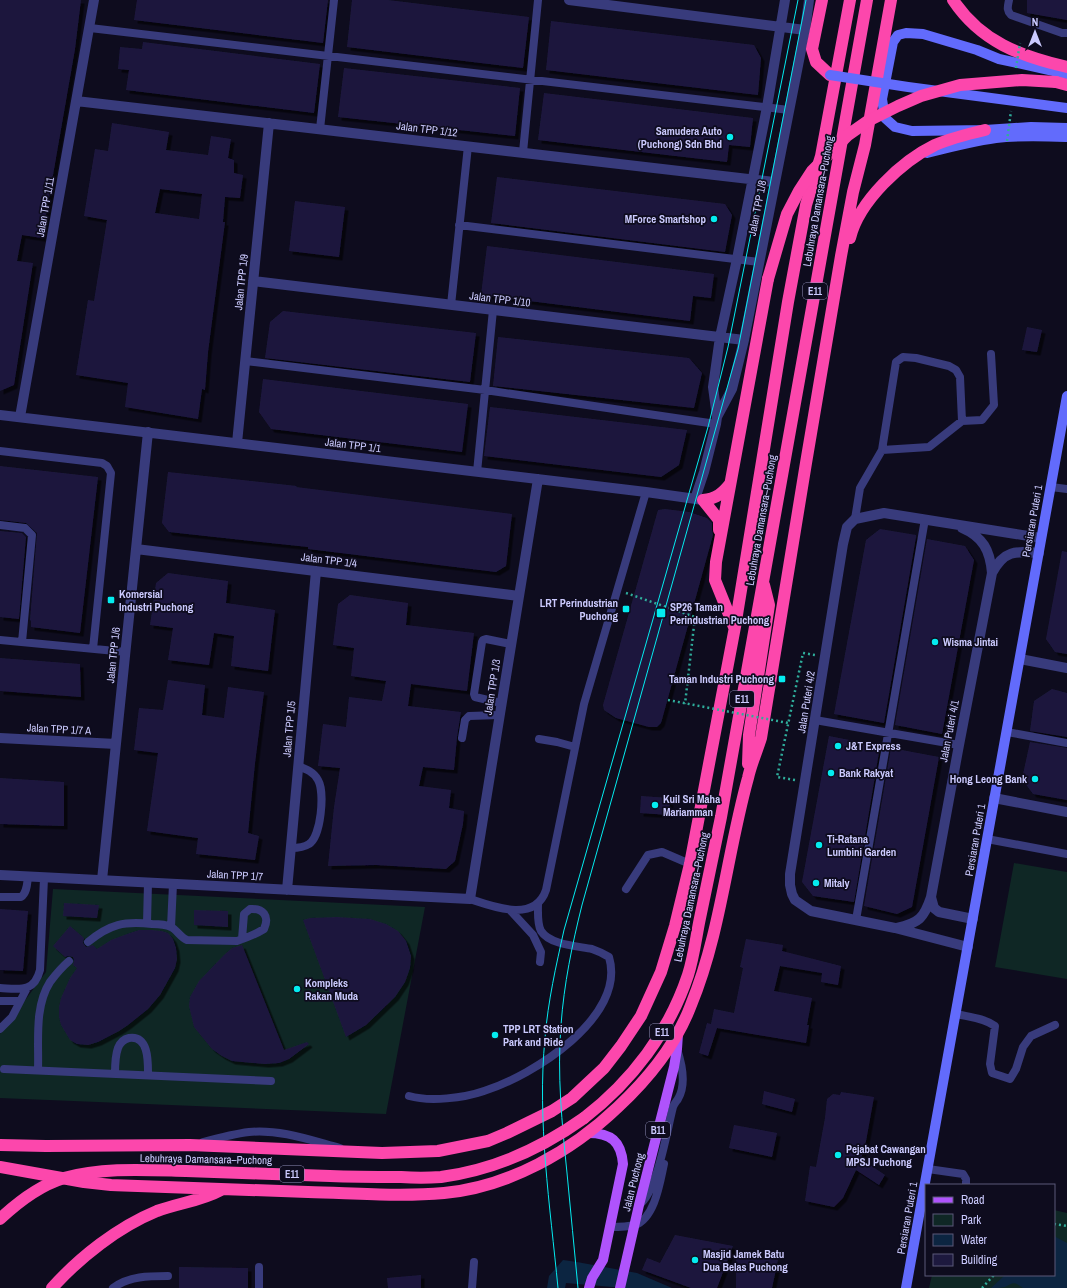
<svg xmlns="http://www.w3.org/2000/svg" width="1067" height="1288" font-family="'Archivo Narrow',sans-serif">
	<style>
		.green { fill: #0f2725 }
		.water { fill: #0c2541 }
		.building { fill: #1d193e; fill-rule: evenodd; filter: url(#shadow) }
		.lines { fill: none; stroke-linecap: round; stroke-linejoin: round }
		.path { stroke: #2fad9b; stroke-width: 2.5; stroke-dasharray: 2 3; stroke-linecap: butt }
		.lane { stroke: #383b7c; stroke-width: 8 }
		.street { stroke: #383b7c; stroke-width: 10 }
		.secondary { stroke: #626bfc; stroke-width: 10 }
		.primary { stroke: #af53fc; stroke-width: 10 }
		.highway { stroke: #fc47ac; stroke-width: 12 }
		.tram { stroke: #04ecf0; stroke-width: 1 }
		.path-bridge { stroke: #2fad9b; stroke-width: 2.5; stroke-dasharray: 2 3; stroke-linecap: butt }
		.secondary-bridge { stroke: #626bfc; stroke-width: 10 }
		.highway-bridge { stroke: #fc47ac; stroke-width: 12 }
		.poi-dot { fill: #04ecf0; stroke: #0e0c1e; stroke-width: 1.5 }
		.labels { text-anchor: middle; stroke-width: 3.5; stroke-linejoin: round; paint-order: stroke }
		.shield { fill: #0e0c1e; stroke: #9291bb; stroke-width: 1 }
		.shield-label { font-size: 10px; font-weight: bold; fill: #cbcafe }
		.street-label { font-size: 11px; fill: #cbcafe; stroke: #0e0c1e }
		.poi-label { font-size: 11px; font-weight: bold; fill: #cbcafe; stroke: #0e0c1e; text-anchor: start }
	</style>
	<defs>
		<filter id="shadow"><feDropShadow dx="3.5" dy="3.5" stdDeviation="0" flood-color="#0009"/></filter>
	</defs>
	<rect width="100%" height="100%" fill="#0e0c1e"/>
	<path class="green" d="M1014,863L1067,872V979L995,967Z
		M53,889L425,907L386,1114L0,1098V1034L46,972Z
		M1054,1210L1067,1213V1288H929L932,1275H1054Z"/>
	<path class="water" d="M1054,1236L1067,1243V1288H1023C1013,1281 1014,1283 1005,1287C1001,1288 996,1288 991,1288L1005,1275H1054Z
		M563,1260L577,1262L637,1273L672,1288H624L566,1283L565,1288H547L549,1276Z"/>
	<path class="building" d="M0,0H81L75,49L42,238L22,235L17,261L33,263L14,385L0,391Z
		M137,0H328L323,43L134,20Z
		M352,0H388L529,17L523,68L347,47Z
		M1027,0H1067V20L1027,13Z
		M551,21L754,45L761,58L758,95L546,70Z
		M143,42L320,64L314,113L126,90L129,70L118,69L120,47L142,49Z
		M344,68L520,88L515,136L338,117Z
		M544,93L753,118L750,147L729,145L727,162L538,140Z
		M112,123L169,132L166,150L208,155L211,136L231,139L228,158L234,160V173L243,175L240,198L225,197L223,222H225L208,352L205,390L202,389L198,419L125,407L128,383L76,375L88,300L94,301L107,220L84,216L95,149L108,151ZM160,189L202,194L199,219L155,213Z
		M497,177L725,204L732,215L725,252L491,223Z
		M295,201L345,207L339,257L289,251Z
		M487,246L714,274L711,298L693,296L690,321L481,295Z
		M283,311L476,333L470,382L265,358L270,322Z
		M1027,327L1042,330L1037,352L1022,350Z
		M498,337L689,358L702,373L694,408L493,386Z
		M263,379L468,404L462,452L271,429L259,412Z
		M490,407L653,426L687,430L679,465L661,477L484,456Z
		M0,466L98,477L80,633L31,627V621L30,620L37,533L26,523L0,520Z
		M168,472L297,486L296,487L512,514L506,566L496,572L308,549V547L169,532L162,523Z
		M665,509L689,512L707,518L712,523V530L713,535L661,723L657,727H649L616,718L604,710L603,705L658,510Z
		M880,529L916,535V537L884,723L834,714L866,540Z
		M0,531L22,533L26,537L19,619L0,617Z
		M927,539L965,546L974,560L942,734L895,725Z
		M1062,551L1067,552V654L1055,652L1046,639Z
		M168,573L228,581L226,603L275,610L268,671L231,666L234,636L214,633L209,665L168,660L173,628L150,625L156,583Z
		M350,595L408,603L406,625L474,633L467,691L411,684L408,706L461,712L457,737L454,770L423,767L419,786L451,790L449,808L464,811L463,824L455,861L446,869L376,865L328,866L334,807L340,768L318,766L323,724L346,727L349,697L382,701L386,681L351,676L354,648L333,645L338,604Z
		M0,658L80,664L81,697L0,691Z
		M168,680L205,685L202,715L224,718L228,687L264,692L255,763L248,833L259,836L255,860L196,854L198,838L147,831L158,753L134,750L139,708L163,710Z
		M1052,689L1067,693V737L1030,731L1034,701Z
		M829,736L880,746L854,902L813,896L802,882Z
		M1030,742L1067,748V800L1033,794L1022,779Z
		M891,748L939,757L912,907L897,914L864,906Z
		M0,778L64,782V826L0,824Z
		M641,796L670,798L669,815L640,813Z
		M64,903L99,905L97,918L63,916Z
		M0,909L28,911L23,971L0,970Z
		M194,910L228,911V927L194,925Z
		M337,917L370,919L386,924L398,931L406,941L411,956L410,968L405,982L395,997L366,1025L346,1037L303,920L310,918Z
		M70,926L84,938L83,943L86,947L93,945L97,949L111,940L127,934L139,930H152L162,931L168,933L173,939L176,948L177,959L175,968L160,995L148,1009L128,1025L119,1031L98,1042L88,1045L77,1044L70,1040L61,1025L59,1017V1007L61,998L70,978L77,968L73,965L74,960L73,957L68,956L65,957L53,946Z
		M746,939L783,945L782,951L841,966L838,985L821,982L822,973L780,966L774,991L812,998L807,1025H809L806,1043L717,1028L708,1056L699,1053L707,1023L711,1024L714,1009L734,1013L743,968L740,967Z
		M242,945L284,1050L307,1042L309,1044L289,1059L279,1063L265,1064L232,1061L222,1056L212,1049L194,1027L189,1006L190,997L199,981L224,955L232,948Z
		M764,1091L795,1099L792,1112L762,1104Z
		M841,1092L874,1097L866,1141L861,1159L885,1175L879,1185L856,1170L843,1198L834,1207L805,1201L810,1166L816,1167L825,1118L827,1099L833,1094L840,1095Z
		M734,1125L777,1133L772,1157L729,1148Z
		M675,1235L733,1246L717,1288H691L642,1270L647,1258L660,1263Z
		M736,1251L778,1260L772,1288H736Z
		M179,1267L248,1268V1288H179Z
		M421,1275V1288H388L387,1278Z"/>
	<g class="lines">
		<path class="path" d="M626,593L695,617L685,704
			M795,780L777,777L803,653L815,655
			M1054,1224L1067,1226
			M982,1288L994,1275"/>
		<path class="lane" d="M1009,0C1008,6 1006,10 1011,15L1062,33H1067
			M90,28L789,110
			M320,129L334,0
			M523,152L538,0
			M459,225L759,262
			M451,305L468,146
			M245,361L485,390L716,424
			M882,450L929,447L962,421L982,420L994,405L991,354
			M0,451L102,463L107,466L111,473L93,649
			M477,472L493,310
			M1051,487L1067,489
			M855,519L860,488L882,450L896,362L903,357L916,358L949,366L956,370L960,377L962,421
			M0,525L25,528L32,535L22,642
			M0,640L126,652
			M501,703L475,697L474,694L482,642L483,640L486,639L511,644
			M815,720L959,745
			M1007,732L1067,743
			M462,738L465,720L469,716L499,715
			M539,739L557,742L575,747
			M987,839L1067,854
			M291,848C296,848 303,848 309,844C321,837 325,792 318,780C314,772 306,769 298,766
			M626,889L648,855L662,852L690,864
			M0,897H21C27,893 27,884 28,877
			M470,899C494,907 535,923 546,890L584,704L646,492
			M510,910L533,935L541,952L540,962
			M856,920L925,519
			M147,923L148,883
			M171,927L173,884
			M88,942C110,924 124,921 152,924C158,924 165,924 171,927C177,930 180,937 187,940L237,941C246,938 256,934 264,929C270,916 263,908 250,909L244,914L242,939
			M0,988C20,989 34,993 40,970L44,878
			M0,1001H20
			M956,1014C969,1017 984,1018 995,1026L990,1064L992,1073L1010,1079L1016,1069L1023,1047L1031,1036L1055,1025
			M0,1029L12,1017L27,988
			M4,1069L271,1081
			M38,1070C39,1042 34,1007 50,982C56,974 62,967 69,961
			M115,1074C115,1066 115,1056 118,1048C120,1043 124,1039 129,1038C149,1035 148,1062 148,1075
			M409,1096C430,1102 464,1098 484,1091C532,1076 627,1017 609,957C604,954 598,951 592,949C577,946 550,945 541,931C537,924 538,911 538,903
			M203,1142C218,1138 233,1134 249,1132C280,1129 310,1140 340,1148
			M928,1169L963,1174L966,1179V1185
			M639,1205C657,1193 667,1130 673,1107C674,1104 676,1102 678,1099C687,1084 682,1064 677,1049
			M610,1227C618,1227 627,1227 635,1225C655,1218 660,1182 664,1164
			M113,1288C129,1276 149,1276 168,1276
			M259,1288V1267
			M472,1288L474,1262"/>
		<path class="street" d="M569,0L805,30
			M76,101L774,182
			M253,281L744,340
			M0,415L646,492L703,500
			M20,417L94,0
			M717,417L732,389L744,340L805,30L809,0
			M237,443L269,123
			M695,499L704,472L716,424L717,417L713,387L720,337L737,259L767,107L785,0
			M962,528C983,537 990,550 992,573
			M136,549L519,596
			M1020,659L1067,668
			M0,738L116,744
			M994,798L1067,812
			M0,875L470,899L538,479
			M102,880L148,432
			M287,890L316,571
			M973,919L939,912L934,908L931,897L959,745L992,573C1004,550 1015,551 1039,553
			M897,928C919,923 924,918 931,897
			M968,947L895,928L811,911L795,900L792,894L790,885V874L843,544L847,527L855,519L884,513L1041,538"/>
		<path class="secondary" d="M1067,74L999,59L977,50L923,34L906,33L898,35L893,42L882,99L885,118L895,127L912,131L985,130L1031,127L1067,128
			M927,153C950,147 973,141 996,138C1020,135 1043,136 1067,137
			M906,1288L1067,396"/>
		<path class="primary" d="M588,1133C611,1133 621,1141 623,1164L603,1260L592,1278L589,1288
			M620,1288L639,1205L674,1067L677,1049L678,1034"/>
		<path class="highway" d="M822,0L812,49L816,62L830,75
			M953,0C981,42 1020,56 1067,67
			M1056,82L1067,85
			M850,238C859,201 902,161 935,145C951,138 968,134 985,130
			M703,500L719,520V530
			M703,500C716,499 723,493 730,484
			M734,627L715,580L716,562L768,279
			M748,764L749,735L769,605L764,585
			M584,1118C632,1081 669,1032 688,975C694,956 696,937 700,918C707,885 714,851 721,817L867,0
			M0,1145L46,1146L190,1145L382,1153L438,1151L488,1141L507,1133L552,1111L572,1098L604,1068L621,1046L641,1016L661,972L675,926L690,864L735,627L788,302L806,205L821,156L850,0
			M0,1167L84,1182L111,1185C177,1187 243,1190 308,1192C353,1193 399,1197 444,1193C509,1187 572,1151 618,1107C649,1078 676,1045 691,1005C721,932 727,853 748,778C751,764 757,751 761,738L806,463L841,256L853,192L865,145L891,0
			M52,1288C80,1257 118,1227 157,1211C179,1203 201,1201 221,1190"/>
		<path class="tram" d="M558,1288C550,1205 537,1121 545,1038C548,1001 556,966 564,930L708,427L728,347L798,0
			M578,1288C574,1250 571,1211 567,1173C562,1124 557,1074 561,1025C564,984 572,945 582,905L738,349L806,0"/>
		<path class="path-bridge" d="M1016,68L1020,43
			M1007,141L1011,111
			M668,700L788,723"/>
		<path class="secondary-bridge" d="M830,75L908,87L1067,108"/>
		<path class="highway-bridge" d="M768,279L787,214L799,191L812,171L848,135L868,121L898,106L921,96L960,85L1022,80L1056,82
			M0,1219C18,1202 41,1185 64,1178C103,1167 146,1170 186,1171C234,1173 282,1174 330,1176C354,1177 377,1177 401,1177C414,1178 428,1178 441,1177C493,1170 542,1148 584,1118"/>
	</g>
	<g class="poi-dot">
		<circle cx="730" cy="137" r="4"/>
		<circle cx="714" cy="219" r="4"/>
		<rect x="107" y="596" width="8" height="8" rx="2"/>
		<rect x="622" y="605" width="8" height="8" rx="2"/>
		<rect x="656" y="608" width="10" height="10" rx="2"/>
		<circle cx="935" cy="642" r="4"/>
		<rect x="778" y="675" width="8" height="8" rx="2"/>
		<circle cx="838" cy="746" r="4"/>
		<circle cx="831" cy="773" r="4"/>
		<circle cx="1035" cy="779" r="4"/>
		<circle cx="655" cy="805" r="4"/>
		<circle cx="819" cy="845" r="4"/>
		<circle cx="816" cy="883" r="4"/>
		<circle cx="297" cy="989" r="4"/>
		<circle cx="495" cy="1035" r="4"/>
		<circle cx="838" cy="1155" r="4"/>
		<circle cx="695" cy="1260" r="4"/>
	</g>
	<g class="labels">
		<g class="shield">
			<rect x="803" y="283" width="24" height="16" rx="3"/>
			<rect x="730" y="691" width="24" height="16" rx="3"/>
			<rect x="650" y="1024" width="24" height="16" rx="3"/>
			<rect x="646" y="1122" width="24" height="16" rx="3"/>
			<rect x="280" y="1166" width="24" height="16" rx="3"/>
		</g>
		<g class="shield-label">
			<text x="815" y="295">E11</text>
			<text x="742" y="703">E11</text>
			<text x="662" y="1036">E11</text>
			<text x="658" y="1134">B11</text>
			<text x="292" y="1178">E11</text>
		</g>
		<g class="street-label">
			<text transform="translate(427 129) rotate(7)" y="4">Jalan TPP 1/12</text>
			<text transform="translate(818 201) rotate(-80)" y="4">Lebuhraya Damansara–Puchong</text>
			<text transform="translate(45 207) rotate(-80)" y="4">Jalan TPP 1/11</text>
			<text transform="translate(757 208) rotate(-79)" y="4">Jalan TPP 1/8</text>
			<text transform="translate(241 282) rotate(-84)" y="4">Jalan TPP 1/9</text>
			<text transform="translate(500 299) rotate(7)" y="4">Jalan TPP 1/10</text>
			<text transform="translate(353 445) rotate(7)" y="4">Jalan TPP 1/1</text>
			<text transform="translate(761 520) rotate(-80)" y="4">Lebuhraya Damansara–Puchong</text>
			<text transform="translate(1032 521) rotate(-80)" y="4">Persiaran Puteri 1</text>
			<text transform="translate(329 560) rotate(7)" y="4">Jalan TPP 1/4</text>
			<text transform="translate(113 655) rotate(-84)" y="4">Jalan TPP 1/6</text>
			<text transform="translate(492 687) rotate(-81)" y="4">Jalan TPP 1/3</text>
			<text transform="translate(806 702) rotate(-81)" y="4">Jalan Puteri 4/2</text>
			<text transform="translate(59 729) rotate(3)" y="4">Jalan TPP 1/7 A</text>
			<text transform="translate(289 729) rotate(-85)" y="4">Jalan TPP 1/5</text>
			<text transform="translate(949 731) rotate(-79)" y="4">Jalan Puteri 4/1</text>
			<text transform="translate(975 840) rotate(-80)" y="4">Persiaran Puteri 1</text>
			<text transform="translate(235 875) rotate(3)" y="4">Jalan TPP 1/7</text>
			<text transform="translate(691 897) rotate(-78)" y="4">Lebuhraya Damansara–Puchong</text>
			<text transform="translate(206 1159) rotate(1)" y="4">Lebuhraya Damansara–Puchong</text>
			<text transform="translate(633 1182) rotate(-76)" y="4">Jalan Puchong</text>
			<text transform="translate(907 1218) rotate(-80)" y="4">Persiaran Puteri 1</text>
		</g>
		<g class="poi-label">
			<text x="722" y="135" text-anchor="end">Samudera Auto<tspan x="722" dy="13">(Puchong) Sdn Bhd</tspan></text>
			<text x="706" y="223" text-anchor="end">MForce Smartshop</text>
			<text x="119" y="598">Komersial<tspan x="119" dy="13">Industri Puchong</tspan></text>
			<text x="618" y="607" text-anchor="end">LRT Perindustrian<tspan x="618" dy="13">Puchong</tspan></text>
			<text x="670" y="611">SP26 Taman<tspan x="670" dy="13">Perindustrian Puchong</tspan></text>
			<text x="943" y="646">Wisma Jintai</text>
			<text x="774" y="683" text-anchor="end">Taman Industri Puchong</text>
			<text x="846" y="750">J&amp;T Express</text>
			<text x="839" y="777">Bank Rakyat</text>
			<text x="1027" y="783" text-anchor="end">Hong Leong Bank</text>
			<text x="663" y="803">Kuil Sri Maha<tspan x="663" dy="13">Mariamman</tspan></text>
			<text x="827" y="843">Ti-Ratana<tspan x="827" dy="13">Lumbini Garden</tspan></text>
			<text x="824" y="887">Mitaly</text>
			<text x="305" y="987">Kompleks<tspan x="305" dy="13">Rakan Muda</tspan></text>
			<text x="503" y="1033">TPP LRT Station<tspan x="503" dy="13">Park and Ride</tspan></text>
			<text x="846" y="1153">Pejabat Cawangan<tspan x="846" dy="13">MPSJ Puchong</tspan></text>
			<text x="703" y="1258">Masjid Jamek Batu<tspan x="703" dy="13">Dua Belas Puchong</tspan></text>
		</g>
	</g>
	<rect x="925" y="1184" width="130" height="92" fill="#0e0c1e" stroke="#5a5878"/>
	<rect x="933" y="1197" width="20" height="6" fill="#af53fc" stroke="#5a5878"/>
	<text x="961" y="1204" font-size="12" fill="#cbcafe">Road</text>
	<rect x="933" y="1214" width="20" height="12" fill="#0f2725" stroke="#5a5878"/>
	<text x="961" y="1224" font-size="12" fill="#cbcafe">Park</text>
	<rect x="933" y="1234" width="20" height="12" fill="#0c2541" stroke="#5a5878"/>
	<text x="961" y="1244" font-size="12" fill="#cbcafe">Water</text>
	<rect x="933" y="1254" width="20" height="12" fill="#1d193e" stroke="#5a5878"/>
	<text x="961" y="1264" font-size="12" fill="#cbcafe">Building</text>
	<g transform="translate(1035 32)" stroke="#0e0c1e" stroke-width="3" paint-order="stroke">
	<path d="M0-3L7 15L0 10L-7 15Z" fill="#cbcafe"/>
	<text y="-6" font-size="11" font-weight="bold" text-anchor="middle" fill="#cbcafe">N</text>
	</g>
</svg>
